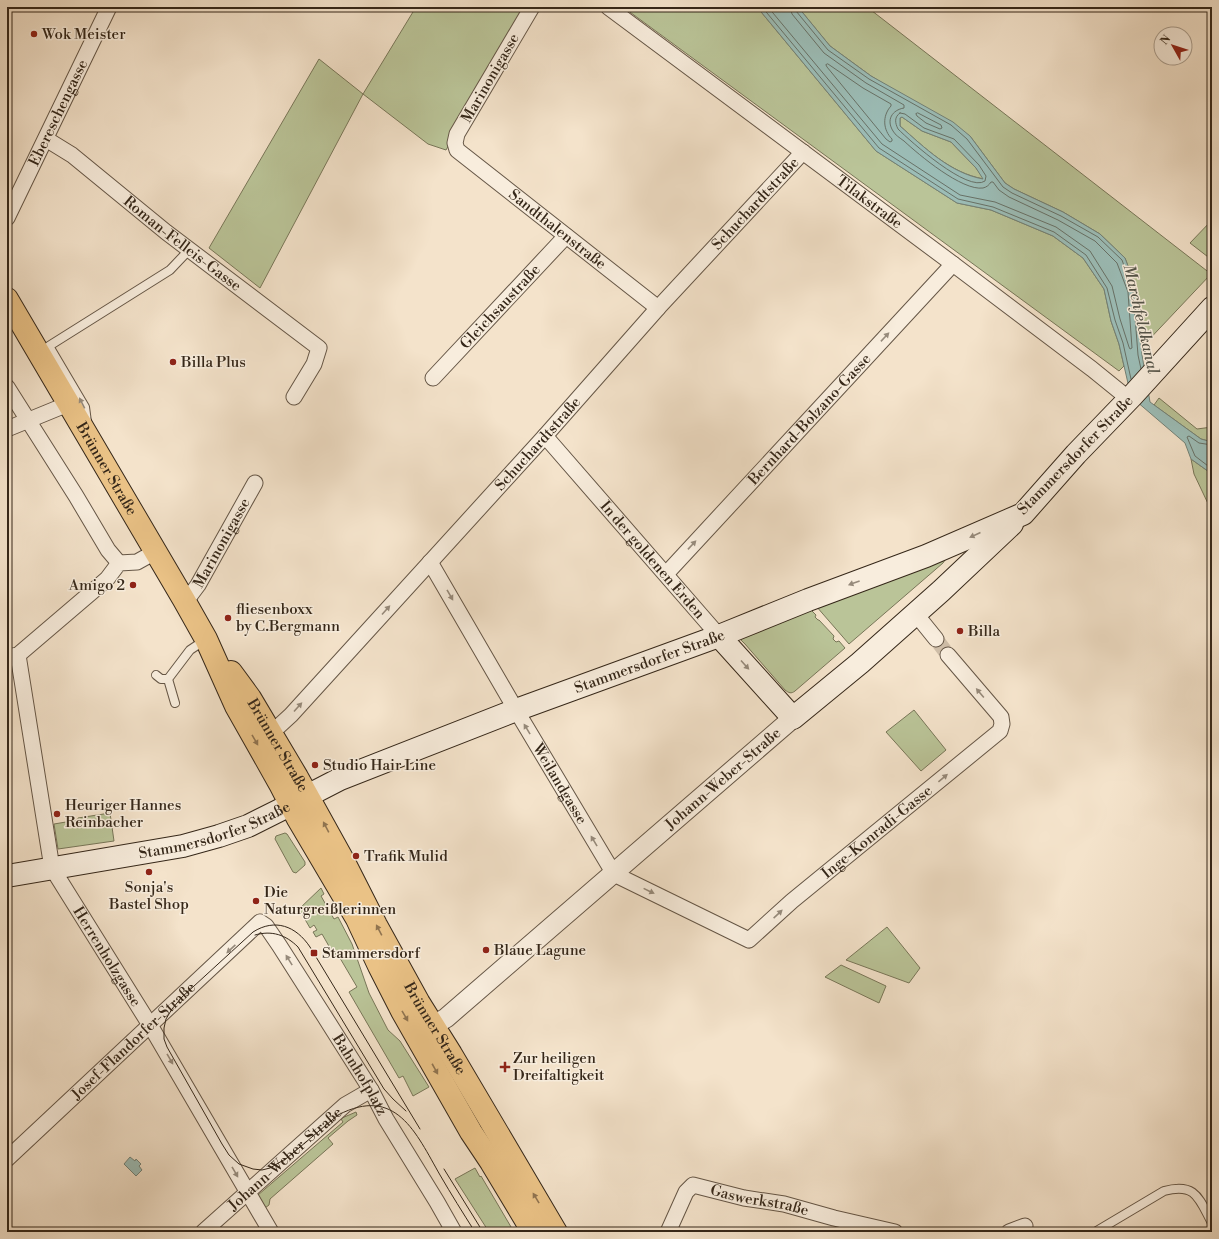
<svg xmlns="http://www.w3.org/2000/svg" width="1219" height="1239" font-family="'Libre Bodoni',serif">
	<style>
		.green { fill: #bac498; stroke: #787658 }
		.water { fill: #9cbeb8; stroke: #738278; fill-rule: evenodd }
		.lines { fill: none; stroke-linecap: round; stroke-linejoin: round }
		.shore { stroke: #687268; stroke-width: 1 }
		.minor-tunnel { stroke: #cebda7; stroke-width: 15; stroke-dasharray: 15 8; stroke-linecap: butt }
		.service-casing { stroke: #655646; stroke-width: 10 }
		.minor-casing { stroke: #655646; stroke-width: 17 }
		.tertiary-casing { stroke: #655646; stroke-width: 21 }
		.secondary-casing { stroke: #352719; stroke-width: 24 }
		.primary-casing { stroke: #352719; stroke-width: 24 }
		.service { stroke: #f8eddd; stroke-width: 8 }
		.minor { stroke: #f8eddd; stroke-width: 15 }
		.tertiary { stroke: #f8eddd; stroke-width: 19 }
		.secondary { stroke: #f8eddd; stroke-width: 22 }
		.primary { stroke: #eac286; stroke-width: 22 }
		.tram { stroke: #352719; stroke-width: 1 }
		.oneway { fill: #968a7b }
		.oneway2 { fill: #907450 }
		.poi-dot { fill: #8f2418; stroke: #f8eddd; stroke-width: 1.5 }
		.labels { text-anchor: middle; stroke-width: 3; stroke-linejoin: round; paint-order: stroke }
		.poi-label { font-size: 15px; fill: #352719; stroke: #f8eddd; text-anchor: start }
		.street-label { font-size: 15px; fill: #352719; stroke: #f8eddd }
		.water-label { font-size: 16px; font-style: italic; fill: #545449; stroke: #f8eddd }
	</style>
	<rect width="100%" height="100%" fill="#f4e3cb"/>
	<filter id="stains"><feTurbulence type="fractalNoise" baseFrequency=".005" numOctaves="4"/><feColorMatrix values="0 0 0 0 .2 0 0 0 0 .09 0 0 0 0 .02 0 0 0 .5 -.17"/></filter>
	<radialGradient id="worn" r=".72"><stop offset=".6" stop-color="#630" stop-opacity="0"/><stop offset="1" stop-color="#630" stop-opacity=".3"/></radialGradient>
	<path class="green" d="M416,7H527L446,150L428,144L363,94L260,288L209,248L319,59L363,94Z
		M623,7H757L876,151L957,203L991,210L1053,236L1083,258L1104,289L1111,321L1119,344L1124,366L1119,371Z
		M798,7H867L1211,274L1142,347L1137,290L1125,258L1100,234L1063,212L1014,189L1005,183L970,136L871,76L830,46Z
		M902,117L922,131L951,142L976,168L984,179C950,173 925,148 900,126V118Z
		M1212,220V260L1190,243Z
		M1159,398L1197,429L1212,427V442L1201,439L1154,405Z
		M1191,459L1212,474V512L1194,474Z
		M945,560L943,563L849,644L816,606Z
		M809,608L816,615L815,617L818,620H819L834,636L833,639L836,642L839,641L845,648L795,691C791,694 789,693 785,690L745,644L741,640V636Z
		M914,710L946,750L921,771L886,732Z
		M110,813L114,841L58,849L54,824L78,820V818Z
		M285,833L287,834L305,862V865L296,873L293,872L275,839L276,836Z
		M321,888L324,894L321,896L334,919L338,917L352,944L369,993L388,1030L400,1041L429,1087L413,1096L403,1076L399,1078L349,992L357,987L337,953L334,955L322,934L316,937L313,932L317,930L314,925L310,928L299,909Z
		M887,927L920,968L909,983L846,960Z
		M841,965L886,986L879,1003L825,977Z
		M356,1112L357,1115L348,1121L328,1138L333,1144L270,1199L269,1205L265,1208L258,1195L343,1122L341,1119L342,1118Z
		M475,1168L480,1177L481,1176L514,1232H489L455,1179Z"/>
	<path class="water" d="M757,7H798L830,46L871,76L953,122L970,136L1005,183L1014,189L1063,212L1100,234L1125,258L1137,290L1142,355L1150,402L1201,439L1212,442V474L1191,459L1185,443L1136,401L1130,392L1119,344L1111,321L1104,289L1083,258L1053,236L991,210L957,203L876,151ZM902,117L922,131L951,142L976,168L983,179C950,173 925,148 900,126V118Z
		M130,1157L135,1161L136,1159L141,1164L139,1166L142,1170L136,1176L124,1164Z"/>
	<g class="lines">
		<path class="shore" d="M762,7L879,148L958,199L993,207L1054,232L1086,255L1107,288L1115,320L1123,343L1131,379
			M768,7L882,144L960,195L995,202L1056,227L1090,251L1112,286L1120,319L1129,347L1130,349L1132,348L1128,292L1117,263L1095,241L1058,220L1009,197L999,190L993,182H991C989,185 987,187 983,188C962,191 919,155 904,141C900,138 895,135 893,131C886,120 892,110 904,108V105L866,83L824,53L792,14L790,7
			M795,7L796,11L828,50L869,79L951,125L967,139L1003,187L1012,193L1061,216L1098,237L1122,260L1133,291L1138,355L1141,369
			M828,64L863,88L891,104V106C882,116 883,130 892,139V141L890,142L886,139L827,67L826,65Z
			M900,113L905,114L924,128L954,139L979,165L986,176L985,181C968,193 910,141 898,129C895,123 894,117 900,113Z
			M918,113L941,125L942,128L940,129L926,123L917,116L916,114Z
			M1212,445L1199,443L1189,436L1187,437L1195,456L1212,469"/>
		<path class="minor-tunnel" d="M936,639L948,655"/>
		<g class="service-casing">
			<path id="service" d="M87,422L85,407L49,346L170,270L189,250
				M156,675L161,679H168
				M175,703L168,679L190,650L205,640
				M1095,1232L1164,1191C1196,1182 1199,1199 1212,1223"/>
		</g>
		<g class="minor-casing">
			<g id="minor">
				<path id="s1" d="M532,7L457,134L455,143L457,150L658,308"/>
				<path id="s2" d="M608,7L953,264L1092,369L1129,399"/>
				<path id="s3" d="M46,139L72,155L166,232L319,348L314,364L294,397"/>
				<path id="s4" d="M7,218L109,7"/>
				<path id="s5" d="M433,378L566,236"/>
				<path d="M7,387L76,496L108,550L119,563"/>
				<path d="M7,429L68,404"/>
				<path id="s6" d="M545,436L719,636"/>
				<path id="s7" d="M430,562L516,710L614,874L749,940L792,901L1000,731L1002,724L1001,717L948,655"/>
				<path id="s8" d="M666,574L953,264"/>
				<path id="s9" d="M184,600L189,597L198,585L255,483"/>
				<path d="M915,613L936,639"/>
				<path id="s10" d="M18,655L52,868L150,1025L271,1232"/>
				<path d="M7,657L18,655L107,579L119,563L137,562L155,552"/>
				<path id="s11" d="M268,731L279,726L291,715L545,436L658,308L803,152"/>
				<path id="s12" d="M7,1159L260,922L266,926L279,945L323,1014L371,1090L386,1119L437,1202L454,1232"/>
				<path id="s13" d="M203,1232L345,1105L371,1090"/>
				<path id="s14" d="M668,1232L686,1192L693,1185L744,1198L784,1204L834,1218L895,1232"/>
				<path d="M1009,1232L1025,1226"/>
			</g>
		</g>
		<g class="tertiary-casing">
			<g id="tertiary">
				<path id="s15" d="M420,1033L446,1018L793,718"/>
			</g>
		</g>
		<g class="secondary-casing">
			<g id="secondary">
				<path d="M719,636L793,718L860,663L941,591L1012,524"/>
				<path id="s16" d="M7,876L183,846L219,836L248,826L278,811L340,779L516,710L719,636L808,600L926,556L1023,514L1076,454L1132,396L1212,308"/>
			</g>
		</g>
		<g class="primary-casing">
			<g id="primary">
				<path id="s17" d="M7,299L184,600L206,639L236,706L280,784L298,819L357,919L379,966L402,1011L471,1132L491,1162L533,1232"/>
				<path id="s18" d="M231,672L250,698L297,777L343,860L376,925L419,1003L451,1054L556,1232"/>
			</g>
		</g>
		<use href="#service" class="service"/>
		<use href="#minor" class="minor"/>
		<use href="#tertiary" class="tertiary"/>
		<use href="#secondary" class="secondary"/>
		<use href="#primary" class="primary"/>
		<path class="tram" d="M255,935C272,930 286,935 298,947L384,1089L393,1099L406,1111
			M420,1129L310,947C296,926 275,918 253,932L182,997L172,1009L166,1019L164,1028V1039L167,1047L222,1144L229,1155L239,1164L253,1169L262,1170L270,1168L287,1158L338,1115C396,1085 416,1133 440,1175C451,1194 463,1213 475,1232
			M444,1169L483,1232"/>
	</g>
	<defs><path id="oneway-solid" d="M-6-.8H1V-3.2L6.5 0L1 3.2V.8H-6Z"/></defs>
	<g class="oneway">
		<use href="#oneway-solid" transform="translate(885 337) rotate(-47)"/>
		<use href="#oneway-solid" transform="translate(82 403) rotate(-117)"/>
		<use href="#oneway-solid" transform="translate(975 535) rotate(156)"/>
		<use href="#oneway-solid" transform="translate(692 545) rotate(-47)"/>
		<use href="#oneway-solid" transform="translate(854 583) rotate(160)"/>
		<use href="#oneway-solid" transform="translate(450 595) rotate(60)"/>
		<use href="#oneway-solid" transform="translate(386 610) rotate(-48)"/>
		<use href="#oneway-solid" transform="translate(745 665) rotate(48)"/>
		<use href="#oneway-solid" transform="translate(980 693) rotate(-130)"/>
		<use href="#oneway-solid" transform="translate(298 707) rotate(-48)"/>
		<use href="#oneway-solid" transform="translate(527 729) rotate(-121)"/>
		<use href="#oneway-solid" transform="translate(943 778) rotate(-40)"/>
		<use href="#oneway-solid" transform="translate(594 841) rotate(-121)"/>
		<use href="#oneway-solid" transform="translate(649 891) rotate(26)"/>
		<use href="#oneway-solid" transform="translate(778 914) rotate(-43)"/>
		<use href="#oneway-solid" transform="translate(231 949) rotate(137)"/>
		<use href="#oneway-solid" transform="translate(289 960) rotate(-122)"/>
		<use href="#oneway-solid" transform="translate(170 1059) rotate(60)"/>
		<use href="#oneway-solid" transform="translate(235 1172) rotate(60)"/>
	</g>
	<g class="oneway2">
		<use href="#oneway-solid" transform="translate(255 740) rotate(60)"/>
		<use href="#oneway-solid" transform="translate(326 827) rotate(-118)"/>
		<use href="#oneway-solid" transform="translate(379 930) rotate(-118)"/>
		<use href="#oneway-solid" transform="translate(405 1016) rotate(60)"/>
		<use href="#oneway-solid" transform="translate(435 1069) rotate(61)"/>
		<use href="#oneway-solid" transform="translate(536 1198) rotate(-121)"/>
	</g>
	<g class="poi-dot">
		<circle cx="34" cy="34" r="4"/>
		<circle cx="173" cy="362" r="4"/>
		<circle cx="133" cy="585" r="4"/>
		<circle cx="228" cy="618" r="4"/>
		<circle cx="960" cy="631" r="4"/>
		<circle cx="315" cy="765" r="4"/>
		<circle cx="57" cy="814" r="4"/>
		<circle cx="356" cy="856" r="4"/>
		<circle cx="149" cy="872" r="4"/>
		<circle cx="256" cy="901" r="4"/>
		<circle cx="486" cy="950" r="4"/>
		<rect x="310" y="949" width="8" height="8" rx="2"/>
		<path d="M503 1061h4v4h4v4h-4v4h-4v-4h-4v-4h4z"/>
	</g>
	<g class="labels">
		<g class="poi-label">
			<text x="42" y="39">Wok Meister</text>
			<text x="181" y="367">Billa Plus</text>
			<text x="125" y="590" text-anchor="end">Amigo 2</text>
			<text x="236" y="614">fliesenboxx<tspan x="236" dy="17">by C.Bergmann</tspan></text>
			<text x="968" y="636">Billa</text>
			<text x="323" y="770">Studio Hair Line</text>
			<text x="65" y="810">Heuriger Hannes<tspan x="65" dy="17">Reinbacher</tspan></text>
			<text x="364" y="861">Trafik Mulid</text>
			<text x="149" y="892" text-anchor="middle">Sonja's<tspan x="149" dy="17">Bastel Shop</tspan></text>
			<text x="264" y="897">Die<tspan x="264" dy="17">Naturgreißlerinnen</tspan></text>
			<text x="494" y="955">Blaue Lagune</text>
			<text x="322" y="958">Stammersdorf</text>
			<text x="513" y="1063">Zur heiligen<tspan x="513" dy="17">Dreifaltigkeit</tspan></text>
		</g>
		<g class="street-label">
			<text transform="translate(490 78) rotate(-60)" y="5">Marinonigasse</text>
			<text dy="5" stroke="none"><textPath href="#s4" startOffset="117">Ebereschengasse</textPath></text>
			<text dy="5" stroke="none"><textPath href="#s2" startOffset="326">Tilakstraße</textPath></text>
			<text dy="5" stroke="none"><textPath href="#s11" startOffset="719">Schuchardtstraße</textPath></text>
			<text dy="5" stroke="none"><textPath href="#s1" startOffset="292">Sandthalenstraße</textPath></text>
			<text dy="5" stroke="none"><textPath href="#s3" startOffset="172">Roman-Felleis-Gasse</textPath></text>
			<text dy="5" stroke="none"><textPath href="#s5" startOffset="98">Gleichsaustraße</textPath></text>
			<text dy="5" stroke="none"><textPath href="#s8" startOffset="211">Bernhard-Bolzano-Gasse</textPath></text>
			<text dy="5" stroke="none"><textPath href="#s11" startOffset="395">Schuchardtstraße</textPath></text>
			<text transform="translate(1075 455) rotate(-46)" y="5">Stammersdorfer Straße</text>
			<text dy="5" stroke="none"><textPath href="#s17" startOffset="197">Brünner Straße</textPath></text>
			<text dy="5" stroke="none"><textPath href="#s9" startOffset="69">Marinonigasse</textPath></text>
			<text dy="5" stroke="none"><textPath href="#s6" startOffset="164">In der goldenen Erden</textPath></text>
			<text dy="5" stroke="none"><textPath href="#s16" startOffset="681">Stammersdorfer Straße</textPath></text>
			<text dy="5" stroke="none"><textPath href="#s18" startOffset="87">Brünner Straße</textPath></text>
			<text dy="5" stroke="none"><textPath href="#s15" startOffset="396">Johann-Weber-Straße</textPath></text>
			<text dy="5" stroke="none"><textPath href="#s7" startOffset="257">Weilandgasse</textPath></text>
			<text dy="5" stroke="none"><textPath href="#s16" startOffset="213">Stammersdorfer Straße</textPath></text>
			<text dy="5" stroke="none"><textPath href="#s7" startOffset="680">Inge-Konradi-Gasse</textPath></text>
			<text dy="5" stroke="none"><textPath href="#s10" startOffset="320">Herrenholzgasse</textPath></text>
			<text dy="5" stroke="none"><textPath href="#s18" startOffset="411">Brünner Straße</textPath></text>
			<text dy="5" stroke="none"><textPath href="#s12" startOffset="173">Josef-Flandorfer-Straße</textPath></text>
			<text dy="5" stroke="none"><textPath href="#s12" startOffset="530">Bahnhofplatz</textPath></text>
			<text dy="5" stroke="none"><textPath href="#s13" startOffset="110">Johann-Weber-Straße</textPath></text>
			<text dy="5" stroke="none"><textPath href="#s14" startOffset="122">Gaswerkstraße</textPath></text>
		</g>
		<g class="water-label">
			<text transform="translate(1142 319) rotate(77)" y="6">Marchfeldkanal</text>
		</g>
	</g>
	<rect width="1219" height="1239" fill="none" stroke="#f4e3cb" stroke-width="24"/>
	<rect x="8" y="8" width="1203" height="1223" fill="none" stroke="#352719" stroke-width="2"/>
	<rect x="12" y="12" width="1195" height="1215" fill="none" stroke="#352719"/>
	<g transform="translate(1173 46) rotate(309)"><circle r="19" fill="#f8eddd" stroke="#aa9e8f"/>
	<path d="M0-3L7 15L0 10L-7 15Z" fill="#8f2418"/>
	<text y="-6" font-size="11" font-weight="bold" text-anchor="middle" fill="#352719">N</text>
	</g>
	<rect width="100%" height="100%" filter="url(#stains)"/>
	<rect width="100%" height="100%" fill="url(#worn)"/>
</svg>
